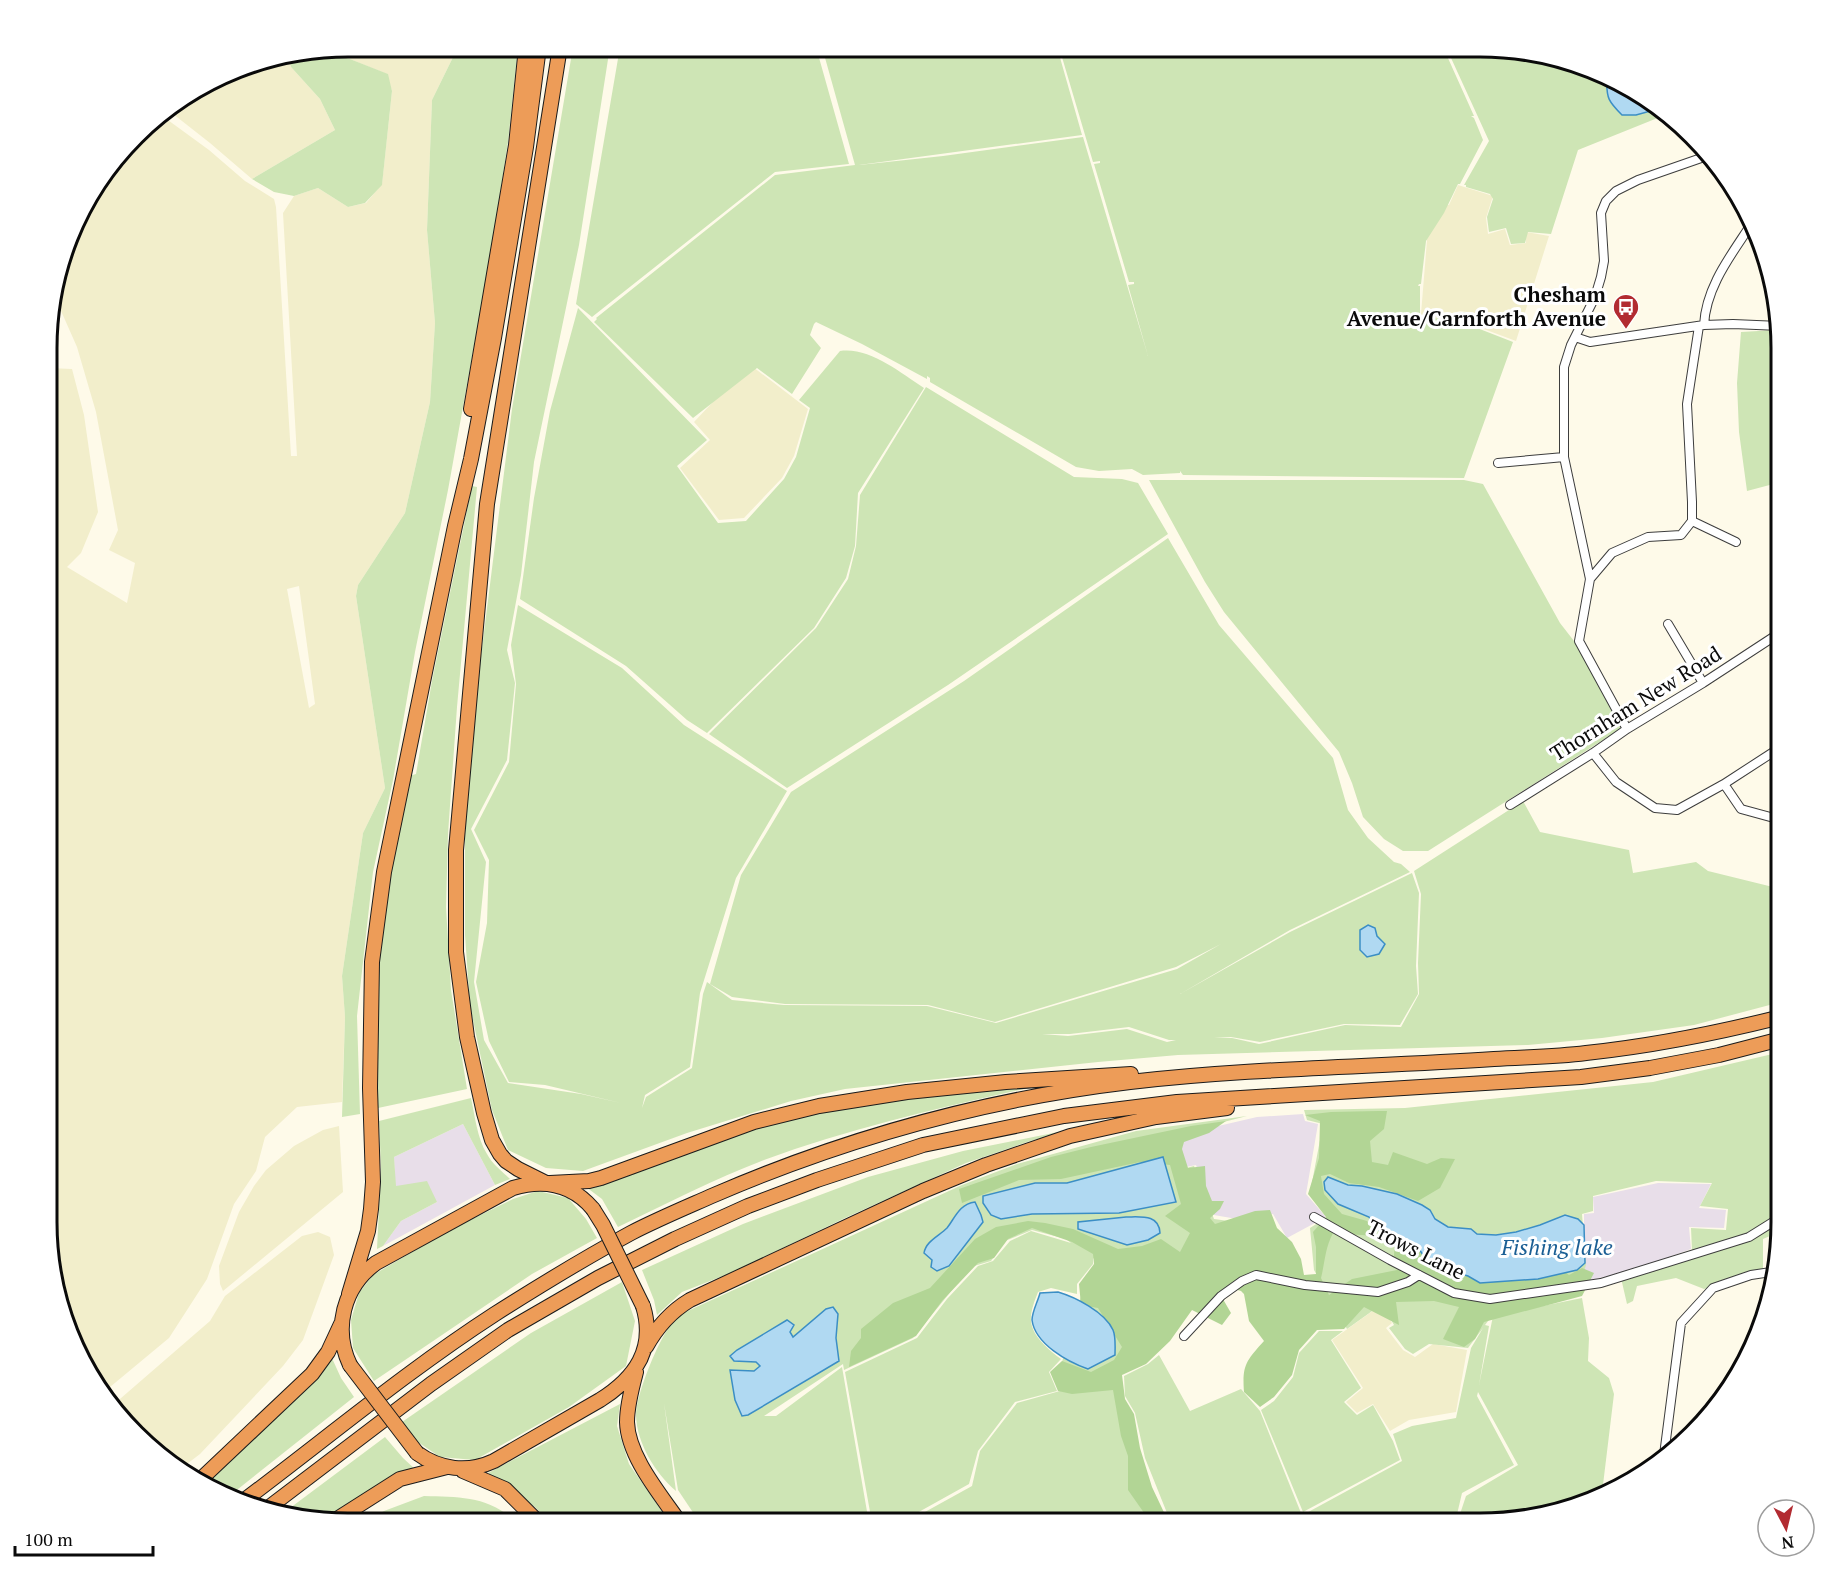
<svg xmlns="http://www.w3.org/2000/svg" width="1828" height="1570" font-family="'PT Serif',serif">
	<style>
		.industrial { fill: #e8dee9 }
		.farmland { fill: #f2eecb; fill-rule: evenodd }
		.green { fill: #cee5b5; fill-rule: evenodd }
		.forest { fill: #b2d595 }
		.water { fill: #b0d9f2; stroke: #3b8ec5; stroke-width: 1.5 }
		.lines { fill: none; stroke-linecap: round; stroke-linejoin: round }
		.street-casing { stroke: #3d3d3d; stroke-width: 10 }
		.highway-casing { stroke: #1b1b1b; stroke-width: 16 }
		.street { stroke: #fff; stroke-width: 8 }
		.highway { stroke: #ed9c58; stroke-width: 14 }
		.highway-bridge-casing { stroke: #1b1b1b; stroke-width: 16; stroke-linecap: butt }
		.highway-bridge { stroke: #ed9c58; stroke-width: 14 }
		.labels { text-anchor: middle; stroke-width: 6; stroke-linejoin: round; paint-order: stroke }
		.poi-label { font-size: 21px; font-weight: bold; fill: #0a0a0a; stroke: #fff; text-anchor: end }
		.street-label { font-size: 21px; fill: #0a0a0a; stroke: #fff }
		.water-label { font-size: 22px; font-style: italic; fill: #1b5f94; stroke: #fff }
		.rim { fill: none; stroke: #0a0a0a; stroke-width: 3 }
	</style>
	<rect width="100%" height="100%" fill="#fefae9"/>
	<path class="industrial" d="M1303,1114L1305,1121L1318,1124L1306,1194L1326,1217L1287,1238L1273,1214L1237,1219L1214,1215L1196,1165L1181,1168L1171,1137L1257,1117Z
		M463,1124L495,1185L383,1246L401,1221L437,1202L395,1186L394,1157Z
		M1658,1183L1711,1184L1699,1208L1726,1210L1724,1228L1689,1227L1691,1249L1637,1269L1584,1282V1214L1594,1213L1593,1197Z"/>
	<path class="farmland" d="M348,47H458L432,100L427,230L435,323L430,402L405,513L358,585L356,596L385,788L363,833L342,976L345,1017L342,1102L297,1107L265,1137L256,1171L234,1204L207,1279L169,1338L104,1392L77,1355L47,1242L49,368L72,369L84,415L98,512L81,553L67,567L127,603L135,563L109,550L118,530L96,412L77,347L54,295L87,198L150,121L161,115L209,150L245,181L274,199L276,207L291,456H297L283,213L294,196L318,188L348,207L366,203L382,184L392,91L387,74L327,50ZM299,586L315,704L309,708L287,589Z
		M288,56L291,67L320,99L335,130L252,179L210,143L168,110L251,63Z
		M1458,185L1493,196L1486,218L1488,234L1505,229L1510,245L1526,243V232L1549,236L1516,341L1473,325L1474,313L1460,311L1444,316L1443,343L1419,339L1427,240L1421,237L1428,202L1449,205Z
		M753,367L808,409L794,456L782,478L744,518L719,520L680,468L710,440L694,422L728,386Z
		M339,1126L343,1192L223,1291L220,1284L219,1266L239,1212L254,1186L266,1170L294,1146L323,1130Z
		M318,1232L330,1237L334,1255L303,1340L283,1366L200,1454L183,1467L135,1435L113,1405L210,1321L225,1296L302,1236Z
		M1381,1305L1392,1323L1386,1328L1403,1350L1415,1357L1433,1344L1467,1350L1456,1412L1409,1420L1390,1431L1373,1404L1357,1413L1346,1402L1363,1388L1332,1340Z"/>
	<path class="green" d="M458,47H518L508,142L492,246L448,490L415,652L393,780L373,872L357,1016L360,1114L342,1117L345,1017L342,976L363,833L385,788L356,596L358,585L405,513L430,402L435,323L427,230L432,100Z
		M573,47H610L609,53L579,245L534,462L521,575L507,650L515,683L507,760L471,829L486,862L474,982L484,1040L508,1083L581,1094L621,1103L545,1085L509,1082L489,1041L476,982L487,923L489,860L474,830L509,762L516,684L511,645L518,605L622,668L684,725L787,791L736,878L700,993L690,1067L645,1095L642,1108L646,1097L692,1068L703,994L707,982L732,1000L784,1005L927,1006L996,1023L1177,969L1221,944L1176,967L995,1022L928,1005L785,1004L732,997L710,984L741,875L791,792L964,681L1168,538L1219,625L1333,758L1348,810L1368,838L1394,862L1401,864L1410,872L1290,930L1180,994L1290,932L1412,873L1419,893L1416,966L1418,994L1400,1025L1344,1024L1260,1042L1231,1037L1214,1038H1232L1259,1044L1345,1025L1401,1027L1419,994L1418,963L1421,894L1414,871L1523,801L1540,832L1629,850L1633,873L1696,862L1708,871L1781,889V1002L1694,1025L1602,1038L1528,1045L1178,1055L1098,1062L845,1089L791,1101L687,1133L583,1171L546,1168L508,1150L492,1110L470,1006L465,935V837L471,736L512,409ZM1129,1027L1169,1040H1176L1167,1042L1127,1029L1068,1036L1042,1034H1070Z
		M620,47H816L849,164L775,172L592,317L576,304Z
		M822,47H1057L1082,135L859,165L943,156L1083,137L1148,356L1128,285L1134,284V282H1129L1094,164L1100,163V161L1093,162L1059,47H1443L1474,116H1471L1474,118L1483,140L1460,184H1458L1444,213L1426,241L1421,284H1419L1418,286H1420V321L1452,316V313L1467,312L1468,314H1472V326L1513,342L1464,478L1183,475L1180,471V473L1143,475L1132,469L1099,471L1076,467L930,382V378L927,376V379L862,344L816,322L814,324L810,335L821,348L792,394L757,368L693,418L594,322L597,319L596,318L775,175L855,165Z
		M1446,47H1500L1613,77L1665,115L1578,150L1551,234L1528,232L1525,243L1511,244L1506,228L1489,232L1487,217L1493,199L1490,194L1466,187V185H1464L1489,141Z
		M327,50L388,74L392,91L382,185L365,203L348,207L318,188L294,196L274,192L252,179L335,130L320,99L291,67L288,56Z
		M578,308L707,440L677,466L718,523L746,521L784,479L796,457L810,408L799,400L840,351C870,347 899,372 924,388L858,493L855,546L846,578L814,628L707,733L687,720L626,666L520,599L534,498L550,411Z
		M1776,330L1781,331V482L1747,491L1739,432L1737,383L1741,332Z
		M926,387L1074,477L1122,479L1138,483L1168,534L948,685L787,788L709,734L816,628L848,579L856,546L860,495Z
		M1149,480H1464L1483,484L1560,623L1574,641L1622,728L1428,851H1403L1384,839L1363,817L1352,783L1339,752L1224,612L1205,582Z
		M472,486L477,487L457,707L448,834L446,907L451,990L467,1089L378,1108C370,997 385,884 409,776L416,774L432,681Z
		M1781,1052V1222L1779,1232L1763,1239V1269L1704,1289L1676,1278L1637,1286L1633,1301L1627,1304L1621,1278L1692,1250L1691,1228L1726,1230L1728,1209L1700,1206L1712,1183L1656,1181L1593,1196V1211L1582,1214L1586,1265L1582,1278L1494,1313L1485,1325L1489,1326L1479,1385L1493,1316L1582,1298L1589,1338L1588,1361L1609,1378L1614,1394L1602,1493L1594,1501L1499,1523H1457L1466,1496L1518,1465L1478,1392L1477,1396L1514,1465L1462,1493L1455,1523H1288L1402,1461L1393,1434L1412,1426L1456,1418L1471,1348L1483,1328L1468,1348L1429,1344L1413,1354L1405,1349L1389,1328L1394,1325L1382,1304L1347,1329L1314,1270L1310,1228L1329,1216L1310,1193L1323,1124L1307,1120L1304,1110L1405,1108L1653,1082Z
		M1042,1085C948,1106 854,1127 764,1160C714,1179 666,1204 618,1227L602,1199L586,1187C672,1156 757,1122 847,1106C911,1095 977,1090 1042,1085Z
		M471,1098C475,1116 477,1138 487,1154C492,1164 502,1171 510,1179L495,1185L463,1124L394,1157L396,1186L427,1181L437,1202L401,1221L383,1246L377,1249L381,1168L379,1121Z
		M1247,1116L1169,1136L1179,1170L1194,1166L1214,1219L1236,1222L1191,1310L1114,1378L1162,1523H905L972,1486L980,1451L1017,1403L1067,1389L1062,1362L1082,1293L1098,1262L1093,1258V1264L1077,1284V1294L1051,1288L1038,1292C1035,1300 1030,1312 1031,1321C1032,1336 1049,1350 1061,1359L1049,1372L1057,1391L1015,1402L978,1451L969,1484L899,1523H872L845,1372L917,1338L947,1299L978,1266L993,1261L1010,1241L1031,1231L1071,1243L1066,1239L1032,1230L1005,1241L991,1261L974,1266L961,1279L913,1338L844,1370L843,1364L764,1416H776L842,1367L869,1523H700L678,1490L664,1403L676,1491C655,1473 637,1443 636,1416C636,1396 653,1355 663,1337C667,1329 673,1322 679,1315L962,1185L1017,1164L1136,1131Z
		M1098,1124L1030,1141L966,1163L845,1218L733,1272L682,1292L657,1315L654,1300L642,1270L743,1224L868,1177L963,1151Z
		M538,1191L568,1198L586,1219L597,1238L532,1274L374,1381L353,1348L351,1320L359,1293L373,1275L448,1231L513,1199Z
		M622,1282L635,1321L626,1366L569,1407L475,1460L440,1457L412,1438L402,1422L531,1333Z
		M1319,1331H1343L1331,1340L1361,1388L1344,1402L1357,1415L1373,1405L1393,1441L1400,1460L1303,1512L1261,1410L1274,1401L1293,1377L1299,1353Z
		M1159,1355L1190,1411L1241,1389L1260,1411L1301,1513L1282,1523H1171L1145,1458L1135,1413L1125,1396L1124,1376L1148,1364Z
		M331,1356L341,1378L354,1397L228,1497L206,1482Z
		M620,1404L617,1426L629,1464L670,1523H550L535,1507L488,1473Z
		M385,1437L403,1458L416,1470C382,1481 354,1500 324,1519L286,1511Z
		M424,1496C460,1497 490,1496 517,1523H363L384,1511Z"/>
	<path class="forest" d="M1378,1111H1387L1384,1129L1370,1141L1372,1162L1388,1165L1393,1152L1427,1164L1441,1158L1455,1159L1440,1188L1418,1201L1379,1187L1349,1183L1330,1174L1321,1176L1324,1194L1342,1214L1367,1221L1375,1236L1333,1233C1325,1248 1325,1262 1321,1278L1329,1295L1352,1279L1397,1270L1408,1265L1394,1256L1395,1237L1407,1235L1425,1257L1560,1267L1569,1275L1582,1268L1594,1273L1582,1296L1484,1322L1475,1339L1464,1347L1443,1339L1459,1307L1434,1301L1396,1302L1399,1325L1364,1307L1344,1329L1317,1330L1299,1350L1292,1375L1274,1397L1260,1407L1244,1392C1242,1365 1246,1361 1264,1341L1249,1321L1244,1294L1241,1291L1227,1287L1220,1294L1231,1313L1222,1325L1192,1310L1170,1341L1146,1364L1122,1375L1125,1399L1134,1414L1140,1448L1152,1487L1169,1523H1159L1149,1520L1128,1490V1456L1121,1436L1113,1390L1072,1394L1058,1391L1050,1372L1062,1361L1091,1372L1114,1360L1122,1347L1098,1308L1081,1305L1079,1284L1094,1264L1093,1254L1072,1242L1032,1228L1008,1239L994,1258L978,1263L942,1301L916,1336L849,1367L851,1351L861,1338V1329L893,1303L930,1288L975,1239L996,1227L1028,1221L1045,1223L1073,1229L1118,1249L1142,1246L1161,1239L1180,1252L1190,1233L1165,1216L1181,1204L1170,1165L1140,1162L1061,1179L1019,1180L962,1203L959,1189L1051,1157L1091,1147L1191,1126L1226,1121L1209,1133L1184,1142L1182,1149L1188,1168L1205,1166L1206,1186L1212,1201H1224L1220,1209L1210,1218L1215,1224L1255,1211L1270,1210L1277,1228L1292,1242L1301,1259L1304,1275L1316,1274V1247L1313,1232L1326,1217L1308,1194L1319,1158L1320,1121L1305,1115L1331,1112Z"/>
	<path class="water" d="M1611,77H1613L1658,109L1636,115H1622C1609,102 1606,98 1607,80Z
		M1368,925L1375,928L1377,936L1385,944L1379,954L1367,957L1360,950V930Z
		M1163,1157L1176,1202L1119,1213L1032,1214L1001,1219L991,1215L983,1203V1196L1035,1183H1067Z
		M1328,1177L1348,1185L1362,1186L1397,1194L1422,1205L1430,1210L1435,1219L1448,1227L1471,1229L1477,1234L1496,1235L1516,1232L1540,1225L1565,1215L1578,1219L1584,1225L1585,1263L1577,1270L1538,1279L1480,1283L1468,1276L1430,1265L1419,1249L1408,1241L1383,1234L1375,1226L1369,1217L1338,1204L1325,1190L1324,1182Z
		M975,1202L981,1215L983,1222L949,1266L937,1271L931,1267L932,1260L924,1253C926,1241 939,1236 947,1228C955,1218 959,1204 975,1202Z
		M1126,1217C1141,1217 1159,1214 1160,1233L1148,1240L1127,1245L1078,1229V1222Z
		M1058,1292C1075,1297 1105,1312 1113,1330C1116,1337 1115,1347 1115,1355L1088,1369C1068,1362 1035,1344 1032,1320C1032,1312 1038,1301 1040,1293Z
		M833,1307L838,1314L836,1338L839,1361L748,1415L742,1416L735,1400L730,1370L754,1371L760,1366L756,1362L734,1361L730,1356L737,1350L787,1320L794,1325L790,1332L793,1337L826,1309Z"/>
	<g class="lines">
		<g class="street-casing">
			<path id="street" d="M1704,325C1706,286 1732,254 1752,223
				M1575,337L1590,342L1704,325L1733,324L1780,326
				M1498,463L1564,457
				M1692,521L1736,542
				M1590,579L1612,553L1648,537L1681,535L1692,521V502L1687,404L1699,326
				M1668,624L1703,683
				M1627,729L1579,641L1590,579L1564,457V367L1571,345L1595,297L1601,277L1604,261L1601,213L1606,201L1616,191L1638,180L1707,156
				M1593,753L1616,782L1655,808L1677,810L1724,784L1741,809L1781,820
				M1724,784L1781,747
				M1510,805L1593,753L1627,729L1703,683L1781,632
				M1314,1217L1390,1260L1454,1293L1490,1299L1601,1283L1749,1237L1781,1217
				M1184,1336L1221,1296L1242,1281L1256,1275L1305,1285L1378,1292L1408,1282L1419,1275
				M1664,1455L1681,1323L1713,1288L1751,1275L1771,1272"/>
		</g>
		<g class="highway-casing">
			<path id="highway" d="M471,409L516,145L526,47
				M546,1183L518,1169L506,1161L500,1154L492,1140L484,1113L467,1037L456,952V850L487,504L560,47
				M550,1183L589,1181L601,1178L754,1122L819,1106L907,1092L1006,1082L1131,1074
				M349,1294L368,1231L371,1209L373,1182L370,1088L372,962L384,872L455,526L471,459L494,338L526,147L539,47
				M646,1347C657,1327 670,1312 690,1300L923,1191L986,1165L1070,1136L1156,1117L1227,1108
				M350,1365C333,1329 343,1287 376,1263L513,1188C544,1179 572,1184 593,1209
				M636,1372C632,1387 627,1405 627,1422C628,1457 661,1495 680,1523
				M417,1453C440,1470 468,1473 494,1461L600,1400C635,1378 656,1349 643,1306
				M463,1471L505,1489L539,1523
				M201,1479L312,1374L328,1352L341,1324
				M242,1502C326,1439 407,1371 495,1314C539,1286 585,1258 631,1233C658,1219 687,1207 714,1195C846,1138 987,1099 1130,1082C1251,1068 1373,1067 1494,1059C1525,1057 1555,1057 1586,1053C1652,1046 1717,1033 1781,1017
				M268,1508L431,1384L508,1330L598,1278L675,1239L748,1206L817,1180L923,1145L1064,1116L1177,1102L1581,1077L1650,1068L1719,1055L1781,1039
				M334,1521L400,1479L447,1467"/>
		</g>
		<use href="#street" class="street"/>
		<use href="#highway" class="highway"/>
		<g class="highway-bridge-casing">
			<path id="highway-bridge" d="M593,1209L603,1225L643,1306
				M350,1365L417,1453"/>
		</g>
		<use href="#highway-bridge" class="highway-bridge"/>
	</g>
	<defs>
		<g id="bus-pin" transform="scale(1.35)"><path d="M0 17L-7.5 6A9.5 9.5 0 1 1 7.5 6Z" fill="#b22b31" stroke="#fff"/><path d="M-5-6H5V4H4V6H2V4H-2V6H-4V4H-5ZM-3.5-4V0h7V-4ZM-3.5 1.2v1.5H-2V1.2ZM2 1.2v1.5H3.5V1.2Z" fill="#fff"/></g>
	</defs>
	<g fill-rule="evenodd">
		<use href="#bus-pin" x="1626" y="307"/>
	</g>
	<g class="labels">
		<g class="poi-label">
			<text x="1606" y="302">Chesham<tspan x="1606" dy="24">Avenue/Carnforth Avenue</tspan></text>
		</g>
		<g class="street-label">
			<text transform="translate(1636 704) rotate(-32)" y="7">Thornham New Road</text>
			<text transform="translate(1416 1250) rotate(27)" y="7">Trows Lane</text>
		</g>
		<g class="water-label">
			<text x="1557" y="1255">Fishing lake</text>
		</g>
	</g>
	<path d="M0 0H1828V1570H0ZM348 57H1480A291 291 0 0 1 1771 348V1222A291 291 0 0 1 1480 1513H348A291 291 0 0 1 57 1222V348A291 291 0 0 1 348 57Z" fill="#fff" fill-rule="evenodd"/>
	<path class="rim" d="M348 57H1480A291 291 0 0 1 1771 348V1222A291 291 0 0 1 1480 1513H348A291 291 0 0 1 57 1222V348A291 291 0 0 1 348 57Z"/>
	<g transform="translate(1786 1528) rotate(173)"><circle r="28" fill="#ffffff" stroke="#9d9d9d" stroke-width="1.5"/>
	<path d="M0-4.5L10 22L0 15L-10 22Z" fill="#b22b31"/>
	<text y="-9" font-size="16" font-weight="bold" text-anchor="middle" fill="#0a0a0a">N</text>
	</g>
	<path d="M15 1546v9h138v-9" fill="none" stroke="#0a0a0a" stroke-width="3"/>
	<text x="24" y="1546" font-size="18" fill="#0a0a0a" stroke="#ffffff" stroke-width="4.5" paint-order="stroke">100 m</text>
</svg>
